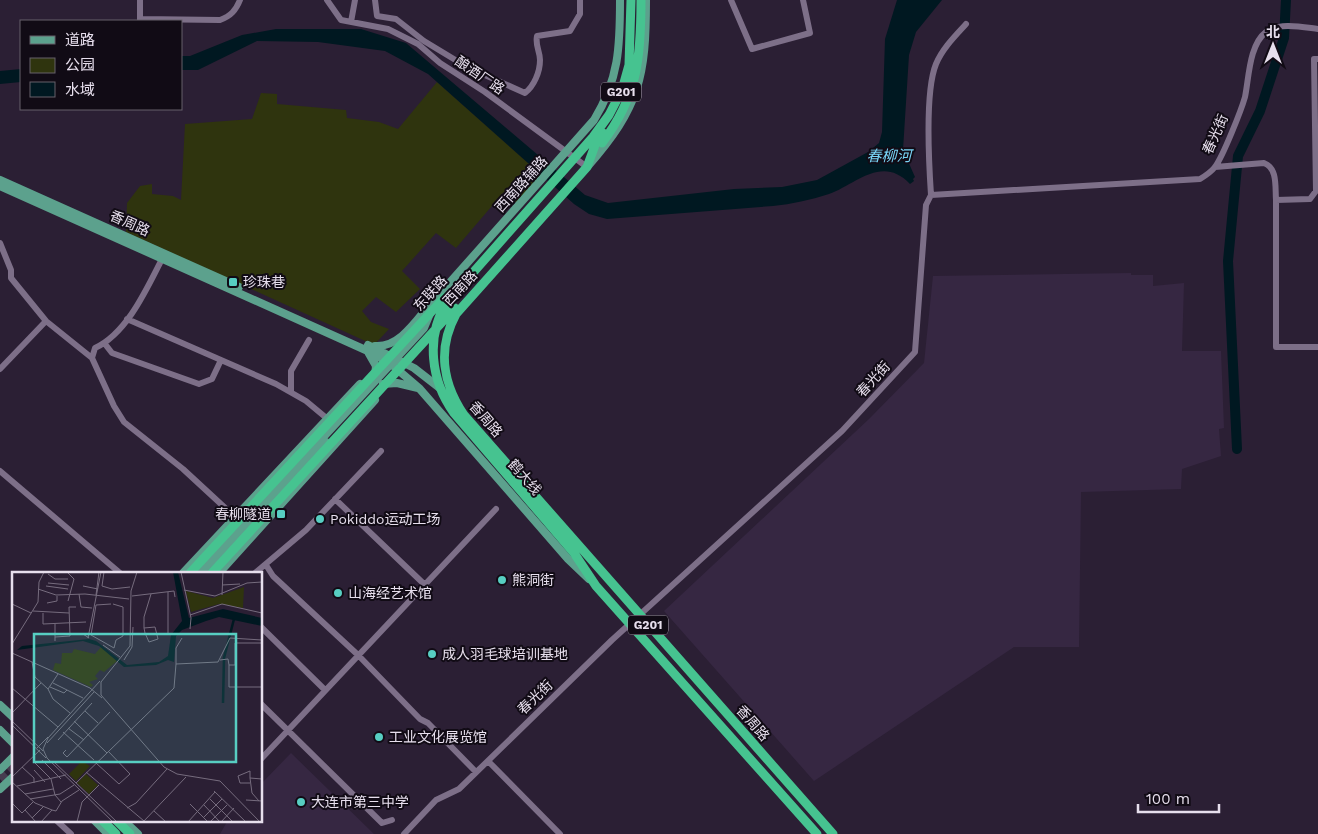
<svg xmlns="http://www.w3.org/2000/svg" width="1318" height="834" font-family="'Work Sans','Noto Sans SC',sans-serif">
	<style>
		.built { fill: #362742 }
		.green { fill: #2f340e }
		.water { fill: #001821 }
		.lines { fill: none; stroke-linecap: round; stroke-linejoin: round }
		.river { stroke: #001821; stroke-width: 10 }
		.major-tunnel { stroke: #473c50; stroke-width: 8; stroke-dasharray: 8 4; stroke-linecap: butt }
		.minor { stroke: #7d6f88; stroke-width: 6 }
		.major { stroke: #5ca18d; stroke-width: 8 }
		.highway { stroke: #46c390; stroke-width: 9 }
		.poi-dot { fill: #57cec2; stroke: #110b15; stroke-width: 2 }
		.labels { text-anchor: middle; stroke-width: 4; stroke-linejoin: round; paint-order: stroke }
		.shield { fill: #110b15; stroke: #a79fac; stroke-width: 1 }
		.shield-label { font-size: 12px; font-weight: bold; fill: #e7dfed }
		.street-label { font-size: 14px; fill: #e7dfed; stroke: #110b15 }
		.poi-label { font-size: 14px; fill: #e7dfed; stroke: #110b15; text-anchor: start }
		.water-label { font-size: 15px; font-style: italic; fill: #79d5f7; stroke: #110b15 }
		.inset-river { fill: none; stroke: #001821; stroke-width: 2.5 }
		.inset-road { fill: none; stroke: #766c7e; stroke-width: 1 }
		.view { fill: #57cec2; fill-opacity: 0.15; stroke: #57cec2; stroke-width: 2.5 }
		.inset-edge { fill: none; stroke: #e7dfed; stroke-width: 2.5 }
	</style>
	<rect width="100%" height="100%" fill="#2b1f34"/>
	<path class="built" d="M1131,273V275H1153V286L1184,283L1182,351H1221L1224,428L1219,429L1221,456L1182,469L1181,489L1081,492L1079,647H1014L814,781L664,611L869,419L924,363L933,276Z
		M291,753L374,834H220L228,820H261V784Z"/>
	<path class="green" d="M437,82L543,176L517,203L503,193L456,248L436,233L402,271L420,289L396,312L376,297L362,311L371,322L389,329L374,345L126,232L127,203L140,186L152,184V194L173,196L181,200L185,124L252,119L261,93L277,94V104L346,110L347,118L379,122L398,129Z"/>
	<path class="water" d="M897,0H942L916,32L909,55L903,150L915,177L913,179L914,181L910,184C882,154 855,185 829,194C810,200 792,204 773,206L607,219L589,214L574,204L428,74L385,51L318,42L257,41L198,70H181V56H190L242,35L276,29H361L406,43L585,195L608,203L734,189L782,187L817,180L868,152L879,143L882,132L885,39Z
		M21,69V82L0,84V71Z"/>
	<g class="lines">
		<path class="river" d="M1237,449L1228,261L1238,156L1260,111L1284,38L1286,0"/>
		<path class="major-tunnel" d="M0,779L14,766"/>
		<path class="minor" d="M140,0V21
			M327,0L341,20L388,29L418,44L440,63L485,92L587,167
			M375,0L377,16L396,19L424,41L467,67L525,93C534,86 540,72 540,60C540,51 535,46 537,36L570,31L580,14V0
			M731,0L752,49L810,33L803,0
			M141,19L220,20C231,16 236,10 240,0
			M351,22L355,0
			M1215,167L1264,163C1278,168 1275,188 1276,200L1310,199L1316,191L1314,59H1318
			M931,195C929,165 925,91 936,64C942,49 955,36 966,24
			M1276,200V347H1318
			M0,243L11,270V278L46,321L92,358
			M164,255C148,286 128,333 95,348L92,358L114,406L124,422L183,469L235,517
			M127,319L276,384L306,401L330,421
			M105,344L112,353L199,384L212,379L221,360
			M0,369L46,321
			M291,392V371L309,340
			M0,471L120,573
			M335,499L424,584
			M266,565L273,576L358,655L420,719L428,723L476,772
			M255,573L306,530L381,451
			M261,627L325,690
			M261,704L382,823L392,820
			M261,759L496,509
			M488,761L560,834
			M56,820L71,834
			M404,834L436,800L459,789L612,640L842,431L915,352L926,205L931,195L1200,179C1205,176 1211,172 1215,167C1223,156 1241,111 1245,97C1249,78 1249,45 1266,32C1280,22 1302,27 1318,29"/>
		<path class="major" d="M588,166C640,107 646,76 646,0
			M0,180L239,287
			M0,186L370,352L391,364L419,388L568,559L589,579
			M368,345L414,368L441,389
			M375,346C400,348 417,319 432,302
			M368,352L376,366L375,376
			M383,384L397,383L418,388
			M183,573L360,384
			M198,573L424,328L437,297L594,120C619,79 620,47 620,0
			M205,573L326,442
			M219,573L375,400
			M0,705L14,718
			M0,730L14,744
			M0,770L14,756
			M0,789L14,776
			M94,820L108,834
			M123,820L138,834"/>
		<path class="highway" d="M631,0L629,65L622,90L609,115L593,137L447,302C425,337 431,381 454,413L574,553L596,586L817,834
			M603,133L597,140L587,167L456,314C437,349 443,384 464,415L833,834
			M602,143C638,96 641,57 641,0
			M190,573L445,297
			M212,573L455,308
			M102,820L116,834
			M116,820L130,834"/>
	</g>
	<g class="poi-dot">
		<rect x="228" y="277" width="10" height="10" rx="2.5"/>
		<rect x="276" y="509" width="10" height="10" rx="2.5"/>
		<circle cx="320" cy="519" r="5"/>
		<circle cx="502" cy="580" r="5"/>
		<circle cx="338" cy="593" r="5"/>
		<circle cx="432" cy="654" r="5"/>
		<circle cx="379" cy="737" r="5"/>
		<circle cx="301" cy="802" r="5"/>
	</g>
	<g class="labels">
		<g class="shield">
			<rect x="601" y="82.5" width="40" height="19" rx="4"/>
			<rect x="628" y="615.5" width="40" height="19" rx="4"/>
		</g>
		<g class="shield-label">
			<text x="621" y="96">G201</text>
			<text x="648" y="629">G201</text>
		</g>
		<g class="street-label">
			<text transform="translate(480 75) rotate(34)" y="5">酿酒厂路</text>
			<text transform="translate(1215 134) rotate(-66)" y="5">春光街</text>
			<text transform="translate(521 184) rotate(-48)" y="5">西南路辅路</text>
			<text transform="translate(130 223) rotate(24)" y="5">香周路</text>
			<text transform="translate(460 288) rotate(-47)" y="5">西南路</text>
			<text transform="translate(430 293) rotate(-48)" y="5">东联路</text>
			<text transform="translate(873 379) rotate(-48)" y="5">春光街</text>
			<text transform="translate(486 419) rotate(49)" y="5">香周路</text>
			<text transform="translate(525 477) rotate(49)" y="5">鹤大线</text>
			<text transform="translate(535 697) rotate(-44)" y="5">春光街</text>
			<text transform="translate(753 723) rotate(49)" y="5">香周路</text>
		</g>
		<g class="poi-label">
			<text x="243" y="287">珍珠巷</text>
			<text x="271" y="519" text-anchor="end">春柳隧道</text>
			<text x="330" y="524">Pokiddo运动工场</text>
			<text x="512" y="585">熊洞街</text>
			<text x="348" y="598">山海经艺术馆</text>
			<text x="442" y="659">成人羽毛球培训基地</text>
			<text x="389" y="742">工业文化展览馆</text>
			<text x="311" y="807">大连市第三中学</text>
		</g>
		<g class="water-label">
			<text x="889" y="161">春柳河</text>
		</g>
	</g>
	<g transform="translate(12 572)">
		<rect width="250" height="250" fill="#2b1f34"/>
		<path d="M232,15L231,36L207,32L179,40L174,19L201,26ZM89,75L105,89L92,100L88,98L83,104L86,107L77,110L81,113L79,115L41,98L43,91L49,92L50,81H60L62,77L83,82ZM70,189L78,194L64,209L57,202ZM74,202L86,213L77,222L65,211Z" fill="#2f340e"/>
		<path d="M161,0H166L177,46L211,37L250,46V54L207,45L194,49L170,58L164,64L162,90L156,88L144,93L112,95L87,74L71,69L5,78L10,74L77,67L84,69L115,93L147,90L156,84L159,63L170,49Z" fill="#001821"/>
		<path class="inset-river" d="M211,131L212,86L222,47"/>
		<path class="inset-road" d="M55,0L62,7L56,29M92,0L90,14L100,17L118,15M125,0L119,19L118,74L89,110V123L152,195L165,202L208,209L248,250M169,0L179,46L178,57M36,2L43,7H56M36,11L57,13M210,13L228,12M34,14L56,17M71,14L86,17M26,17L44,23L73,22L117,27M172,18L203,24L235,11L250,10M156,20V61M67,22L69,35L80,36M84,23L87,0M210,23L211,0M120,24L162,19L163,25M35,31L45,29V24M0,32L19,41M99,32L84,33L79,63L102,76L104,68L111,64V35L101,32M21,39L57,41M31,41V52L74,50M178,43L210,32L250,41M43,52V69M132,56L143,55L146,67L137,70L133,61L132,56V45L139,22M58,62H71L77,66M43,65L58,64L57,35H64M76,66L89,0M0,72L26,30L27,10L32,0M91,73L108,85M0,81L78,116L90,126M112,88L120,75L121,55M208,88L216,87L217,93H223V71H250M20,90L23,105L36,117M164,92V76L170,66M217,93V115H250M46,102L36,117L41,127L58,141M88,109L36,166L31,177L35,186L101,250M41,111L71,126M38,115L52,121L55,118M0,116L46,155M73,139L86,151M0,141L29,111M0,149L31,179M62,149L95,181M0,153L34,186M56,156L72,168M51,160L82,188M46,168L80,131M35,171L82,120M25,176L36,165M54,178L51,181L55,185L98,140M30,188L49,207M41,189L105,250M23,191L39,207L43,223L49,230M84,191L107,212L118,202L96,179M10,195L22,206V211M22,198L33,210M74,200L132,249M0,205L28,178M238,206V199L226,204L228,211H238M0,210L23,231L40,238M64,211L162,116L164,92L206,90L218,66L250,68M5,214L54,203M202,219L234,250M13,222L41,217M18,227L48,222L62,213M198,227L221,250M234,228L250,229M247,229L240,221L238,206L250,207M0,231L10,241L21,230M178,232L196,250M192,233L208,250M115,236L124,231L155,197M13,238L24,250M142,239L154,250M192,245L210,227M20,246L31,235M29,250L40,238L44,239L50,229L67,218M65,250L70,230L87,213M131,250L174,205M176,250L203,220M198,250L215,233M209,250L222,236"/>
		<path class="view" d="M22,62H224V190H22Z"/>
		<rect width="250" height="250" class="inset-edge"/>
	</g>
	<rect x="20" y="20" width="162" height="90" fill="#110b15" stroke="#67606b"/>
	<rect x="30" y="36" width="25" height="8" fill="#5ca18d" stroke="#67606b"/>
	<text x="65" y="45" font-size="15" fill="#e7dfed">道路</text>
	<rect x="30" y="58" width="25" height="15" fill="#2f340e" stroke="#67606b"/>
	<text x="65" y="70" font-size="15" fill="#e7dfed">公园</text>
	<rect x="30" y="82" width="25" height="15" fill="#001821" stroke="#67606b"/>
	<text x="65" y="95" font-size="15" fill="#e7dfed">水域</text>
	<g transform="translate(1273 45)" stroke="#110b15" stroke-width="4" paint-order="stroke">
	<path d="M0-4L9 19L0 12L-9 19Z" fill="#e7dfed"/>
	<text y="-8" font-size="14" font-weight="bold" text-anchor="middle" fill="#e7dfed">北</text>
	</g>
	<path d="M1138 804v8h81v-8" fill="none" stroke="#e7dfed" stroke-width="2.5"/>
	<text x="1146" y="804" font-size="15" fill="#e7dfed" stroke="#110b15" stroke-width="4" paint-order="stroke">100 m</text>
</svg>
